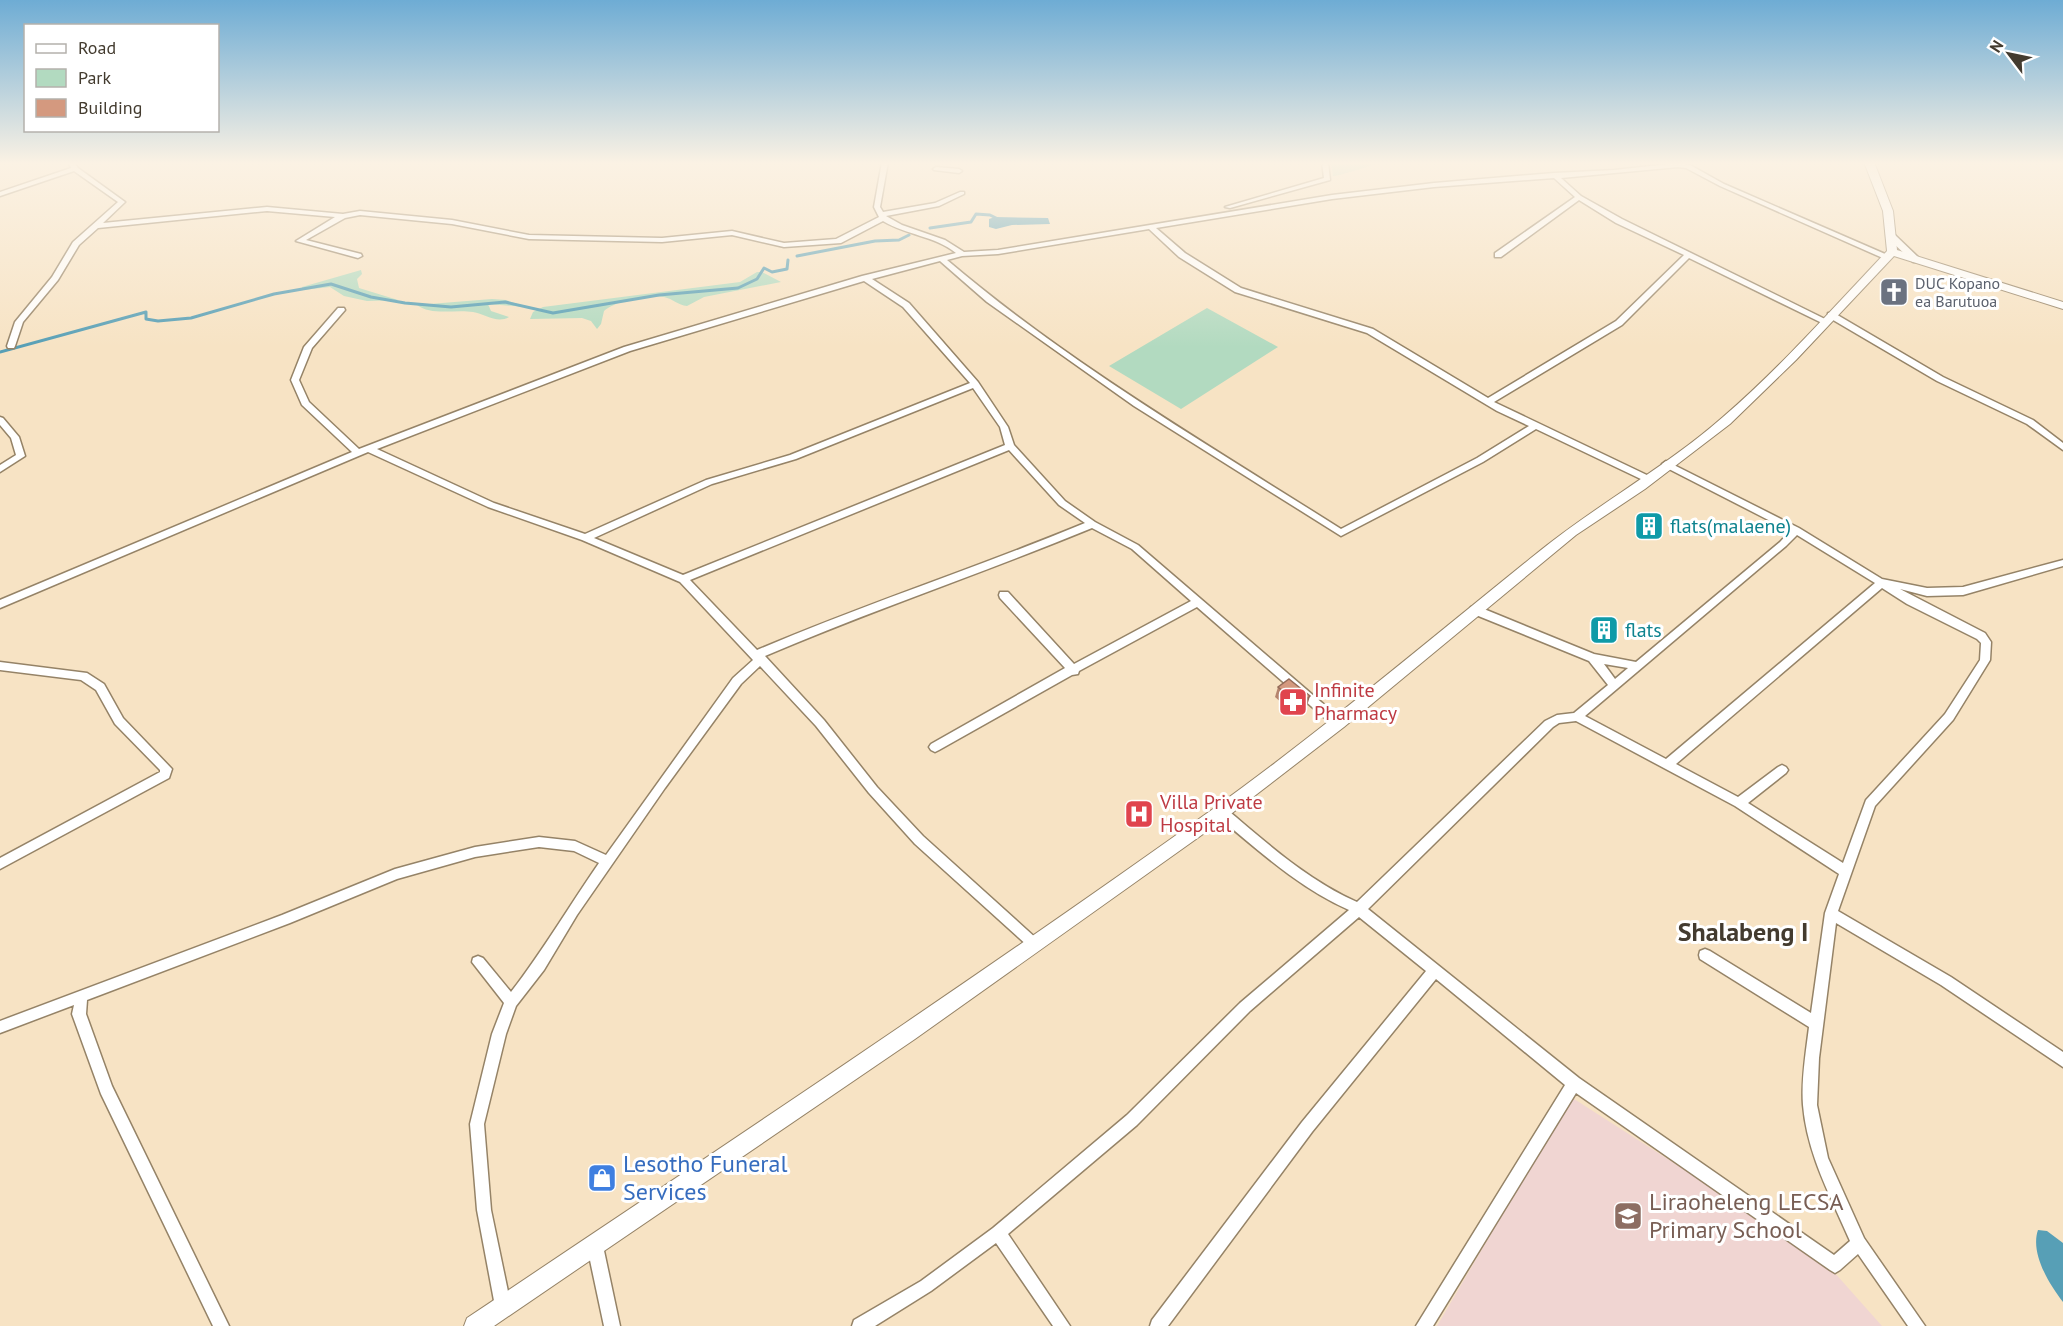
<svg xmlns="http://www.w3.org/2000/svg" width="2063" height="1326" font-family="'PT Sans',sans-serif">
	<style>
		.education { fill: #f0d5d2 }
		.green { fill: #b2dac0 }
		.water { fill: #579fb6 }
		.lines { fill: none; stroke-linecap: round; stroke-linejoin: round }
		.stream { stroke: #579fb6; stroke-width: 3 }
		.street-casing { stroke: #958367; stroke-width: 3 }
		.secondary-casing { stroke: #958367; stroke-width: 2 }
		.street { fill: #fff; fill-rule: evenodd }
		.secondary { fill: #fff; fill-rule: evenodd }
		.wall { fill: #b6846d }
		.shaded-wall { fill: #946b59 }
		.building { fill: #d4997f; stroke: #946b59; stroke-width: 1.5 }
		.labels { text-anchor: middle; stroke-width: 6; stroke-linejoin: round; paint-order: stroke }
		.far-worship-label { font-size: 16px; fill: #5b616d; stroke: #fff; text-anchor: start }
		.culture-label { font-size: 20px; fill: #0d838f; stroke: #fff; text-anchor: start }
		.health-label { font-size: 20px; fill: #be3a42; stroke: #fff; text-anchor: start }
		.near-shop-label { font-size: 24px; fill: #366cbe; stroke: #fff; text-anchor: start }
		.near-education-label { font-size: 24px; fill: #785e54; stroke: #fff; text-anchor: start }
		.district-label { font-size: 26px; font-weight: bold; fill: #433b2f; stroke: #fff }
	</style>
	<rect width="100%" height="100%" fill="#f7e3c4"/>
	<path class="education" d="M1571,1097L1744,1208L1834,1272L1882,1326H1437Z"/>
	<path class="green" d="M1331,162H1379C1374,165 1340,176 1333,176Z
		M361,270L362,274L357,279L359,288L398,300L367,301L344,296L330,287L303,290L302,287Z
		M757,272H762L781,282L704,297L687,306C678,305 673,299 664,297C647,294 617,300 604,311L601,324L597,329L591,321L582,318L530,319L533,312L543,307L740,282Z
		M492,299L506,300L526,307L488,304L491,311L509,317C497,324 485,314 473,312C456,309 431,316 417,305Z
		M1207,308L1278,347L1181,409L1109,366Z"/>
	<path class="water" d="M995,217L1048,218L1050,224L1012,225L996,229L989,227V219Z
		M2038,1230L2047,1231L2063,1243V1302C2049,1284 2030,1253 2038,1230Z"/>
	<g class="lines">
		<path class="stream" d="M930,228L971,222L976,214L990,215L998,219
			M797,256L875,241L899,240L909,235
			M0,352L146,312V319L158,321L191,318L274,294L331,284L371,297L405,303L451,307L505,302L553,313L659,295L738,288L757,279L764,268L772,272L787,269L788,260"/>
		<g class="street-casing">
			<path id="street" d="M68,162H74L78,168L125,202L103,223L267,207L343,214L360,211L452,220L529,235L662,238L732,231L784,243L836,239L879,217L874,207L882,162H888L880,207L883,212L935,203L960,192H964V194L939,206L886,216L902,225L945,240L964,252L998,250L1332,195L1434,183L1554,173L1614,170L1678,163L1690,165L1724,184L1892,257L1885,259L1720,186L1686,168L1678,167L1561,178L1581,196L1622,219L1829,321L1825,323H1822L1689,258L1622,325L1494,402L1651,477L1653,479L1651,481H1645L1536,429L1483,462L1341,536L1134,406L987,302L940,261L872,279L909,303L978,382L1008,427L1014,445L1065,501L1095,522L1138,545L1342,720L1343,723L1342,726H1334L1197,607L1079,671L1078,674L1072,675L939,750L935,752L931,750L929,747L931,744L1065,668L1000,598L999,595L1000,592H1008L1074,664L1191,601L1132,549L1092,528C983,573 872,610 765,656L824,720L877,787L923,836L1037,939L1039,943L1037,947L1033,949L1029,947L915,844L869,793L816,726L760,666L741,684L665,788L577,915L544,970L516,1006L506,1034L484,1124L491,1210L511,1306L508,1311L503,1314L498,1311L495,1306L477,1210L470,1124L492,1034L504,1003L472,962L473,958L478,956L483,958L511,992C543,951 569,906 599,863L574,851L539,847L475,857L397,879L290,923L87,1000L86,1014L112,1086L229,1326H213L101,1094L72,1014L74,1005L0,1033V1021L282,915L395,869L475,847L539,837L575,841L606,855L733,678L753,660L680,582L582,540L488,507L368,452L0,608V600L352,452L302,405L291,380L304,347L338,308H344L345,310L312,348L299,380L309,402L359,449L624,347L862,276L956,253C935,236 906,235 883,221L841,243L784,247L732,235L662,242L529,239L452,224L360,215L345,218L306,240L361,254L362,256L358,258L296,241L335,217L267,211L98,228L79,245L58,280L23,322L15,346L14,348H8L7,346L15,322L52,277L73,242L118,202L74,171L0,196V192L71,168ZM1554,178L1575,197L1495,253V257H1501L1579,200L1616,223L1684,255L1616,321L1488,398L1373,329L1241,288L1185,253L1156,228L1332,199L1434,187ZM1149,229L1179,257L1235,292L1367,333L1497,411L1529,426L1477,458L1341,529C1207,444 1068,363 947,260L962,256L998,254ZM864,281L903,307L970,383L790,455L706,480L585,534L494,503L377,449L630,351ZM973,388L1000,427L1005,445L683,575L594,538L712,484L796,459ZM1009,450L1059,505L1085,523C976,568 865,604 757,650L690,580Z
				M1322,162H1328L1330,180L1230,208L1225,207L1324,178Z
				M936,167L959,169L962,171L959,173L934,170L933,169Z
				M1888,234H1894L1919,258V262H1913L1888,238Z
				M1828,313H1834L1943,377L2033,420L2063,443V450L2027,424L1937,381L1828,317Z
				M0,417L3,418L19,437L25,456L0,472V465L16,455L11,438L0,425Z
				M1666,461L1799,528L1882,579L1927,588L1963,587L2063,560V566L1963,595L1927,596L1900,589L1985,633L1991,642L1990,660L1953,720L1875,806L1838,911L1951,977L2063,1052V1067L1941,985L1836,923L1819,1058L1817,1105L1828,1158L1864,1238L1925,1326H1908L1858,1254L1840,1270L1835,1273L1830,1270L1576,1093L1433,1326H1416L1565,1085L1436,979L1312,1132L1168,1326H1150L1152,1320L1302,1122L1426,971L1359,917L1250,1011L1137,1125L1008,1234L1070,1326H1053L996,1243L931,1291L875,1326H852L854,1320L921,1281L993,1228L1127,1115L1240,1003L1349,910C1299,888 1258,850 1217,816L1215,812L1217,808L1221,807L1225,808C1267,843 1307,880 1357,902L1545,721L1557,715L1574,713L1608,685L1589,661L1471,613L1470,610L1471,607H1479L1594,654L1636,662L1780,542L1790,531L1663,466L1662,464ZM1797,535L1875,583L1666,759L1585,716L1786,546ZM1882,588L1907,604L1977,639L1981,643L1980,660L1945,714L1866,800L1843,863L1748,803L1786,773L1788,770L1786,767L1782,765L1778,767L1738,797L1676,764ZM1604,664L1628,668L1615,679ZM1576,721L1735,806L1839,874L1825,913L1811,1013L1710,951L1705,949L1700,951L1699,955L1700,959L1809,1027C1806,1052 1801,1080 1803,1105C1807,1154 1831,1197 1850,1241L1834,1255L1579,1078L1368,909L1553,727L1559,723Z
				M0,662L87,673L104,684L123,718L172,769L169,778L0,869V858L160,772V770L115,724L96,690L81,680L0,670Z
				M595,1238L600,1241L603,1246L620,1326H604L587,1246L590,1241Z"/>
		</g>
		<g class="secondary-casing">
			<path id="secondary" d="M1864,162H1874L1893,211L1897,250L2063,302V309L1894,256L1796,360L1730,424L1645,489L1576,535L1344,727L1227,817L915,1039L494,1326H464L467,1318C717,1150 968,984 1213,809C1324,729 1429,640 1536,554C1596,505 1665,468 1723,417C1782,366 1834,307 1887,251L1883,211Z"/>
		</g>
		<use href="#street" class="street"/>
		<use href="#secondary" class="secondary"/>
	</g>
	<path class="wall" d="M1278,687L1307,706L1296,715L1275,697Z"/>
	<path class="shaded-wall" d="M1310,696L1307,706L1296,715L1299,705Z"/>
	<path class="building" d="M1289,679L1310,696L1299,705L1278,687Z"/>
	<linearGradient id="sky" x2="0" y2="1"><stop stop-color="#6eacd4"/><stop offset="0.47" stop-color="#fbf2e4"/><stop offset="1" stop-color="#fbf2e4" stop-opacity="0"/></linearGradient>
	<rect width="2063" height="347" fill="url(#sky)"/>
	<defs>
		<g id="church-square" transform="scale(1.5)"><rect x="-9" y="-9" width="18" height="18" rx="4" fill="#6b7280" stroke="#fff"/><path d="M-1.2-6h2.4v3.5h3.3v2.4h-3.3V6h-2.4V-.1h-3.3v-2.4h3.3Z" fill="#fff"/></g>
		<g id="building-square" transform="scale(1.5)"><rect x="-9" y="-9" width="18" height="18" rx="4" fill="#0f9aa8" stroke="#fff"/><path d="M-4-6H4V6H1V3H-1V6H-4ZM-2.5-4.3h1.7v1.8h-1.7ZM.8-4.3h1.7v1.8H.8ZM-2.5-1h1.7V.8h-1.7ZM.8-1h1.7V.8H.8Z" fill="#fff"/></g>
		<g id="pharmacy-square" transform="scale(1.5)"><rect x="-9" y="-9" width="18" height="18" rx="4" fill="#e0444e" stroke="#fff"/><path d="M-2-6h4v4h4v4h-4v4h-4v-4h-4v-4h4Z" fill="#fff"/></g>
		<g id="hospital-square" transform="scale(1.5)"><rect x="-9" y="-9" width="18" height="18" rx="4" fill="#e0444e" stroke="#fff"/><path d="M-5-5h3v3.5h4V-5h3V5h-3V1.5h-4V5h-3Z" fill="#fff"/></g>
		<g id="shop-square" transform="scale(1.5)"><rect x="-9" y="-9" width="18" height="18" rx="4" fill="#3f7fe0" stroke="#fff"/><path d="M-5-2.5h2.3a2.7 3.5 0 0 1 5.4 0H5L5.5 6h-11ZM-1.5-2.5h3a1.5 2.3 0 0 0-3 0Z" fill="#fff"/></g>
		<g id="school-square" transform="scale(1.5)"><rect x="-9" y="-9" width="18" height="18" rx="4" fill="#8d6e63" stroke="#fff"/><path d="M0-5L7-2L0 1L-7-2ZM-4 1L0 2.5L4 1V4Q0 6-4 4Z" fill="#fff"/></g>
	</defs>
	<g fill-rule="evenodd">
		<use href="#church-square" x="1894" y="292"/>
		<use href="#building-square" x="1649" y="526"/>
		<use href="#building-square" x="1604" y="630"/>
		<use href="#pharmacy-square" x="1293" y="702"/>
		<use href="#hospital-square" x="1139" y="814"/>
		<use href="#shop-square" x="602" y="1178"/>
		<use href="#school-square" x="1628" y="1216"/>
	</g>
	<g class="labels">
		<g class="far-worship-label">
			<text x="1915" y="289">DUC Kopano<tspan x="1915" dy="18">ea Barutuoa</tspan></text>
		</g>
		<g class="culture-label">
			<text x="1670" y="533">flats(malaene)</text>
			<text x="1625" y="637">flats</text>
		</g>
		<g class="health-label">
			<text x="1314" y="697">Infinite<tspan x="1314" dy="23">Pharmacy</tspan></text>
			<text x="1160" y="809">Villa Private<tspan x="1160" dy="23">Hospital</tspan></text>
		</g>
		<g class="near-shop-label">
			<text x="623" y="1172">Lesotho Funeral<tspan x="623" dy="28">Services</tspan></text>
		</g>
		<g class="near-education-label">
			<text x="1649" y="1210">Liraoheleng LECSA<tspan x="1649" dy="28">Primary School</tspan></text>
		</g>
		<g class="district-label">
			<text x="1743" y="941">Shalabeng I</text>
		</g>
	</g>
	<rect x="24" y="24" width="195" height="108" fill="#ffffff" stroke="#b4b1ac" stroke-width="1.5"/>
	<rect x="36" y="44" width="30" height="9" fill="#ffffff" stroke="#b4b1ac" stroke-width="1.5"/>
	<text x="78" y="54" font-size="18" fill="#433b2f">Road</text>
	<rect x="36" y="69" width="30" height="18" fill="#b2dac0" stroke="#b4b1ac" stroke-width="1.5"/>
	<text x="78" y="84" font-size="18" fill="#433b2f">Park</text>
	<rect x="36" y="99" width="30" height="18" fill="#d4997f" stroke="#b4b1ac" stroke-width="1.5"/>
	<text x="78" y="114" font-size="18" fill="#433b2f">Building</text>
	<g transform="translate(2009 54) rotate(302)" stroke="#ffffff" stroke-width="4.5" paint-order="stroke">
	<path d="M0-4.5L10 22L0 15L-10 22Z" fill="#433b2f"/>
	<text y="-9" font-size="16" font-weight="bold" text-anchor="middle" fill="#433b2f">N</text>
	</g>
</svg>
